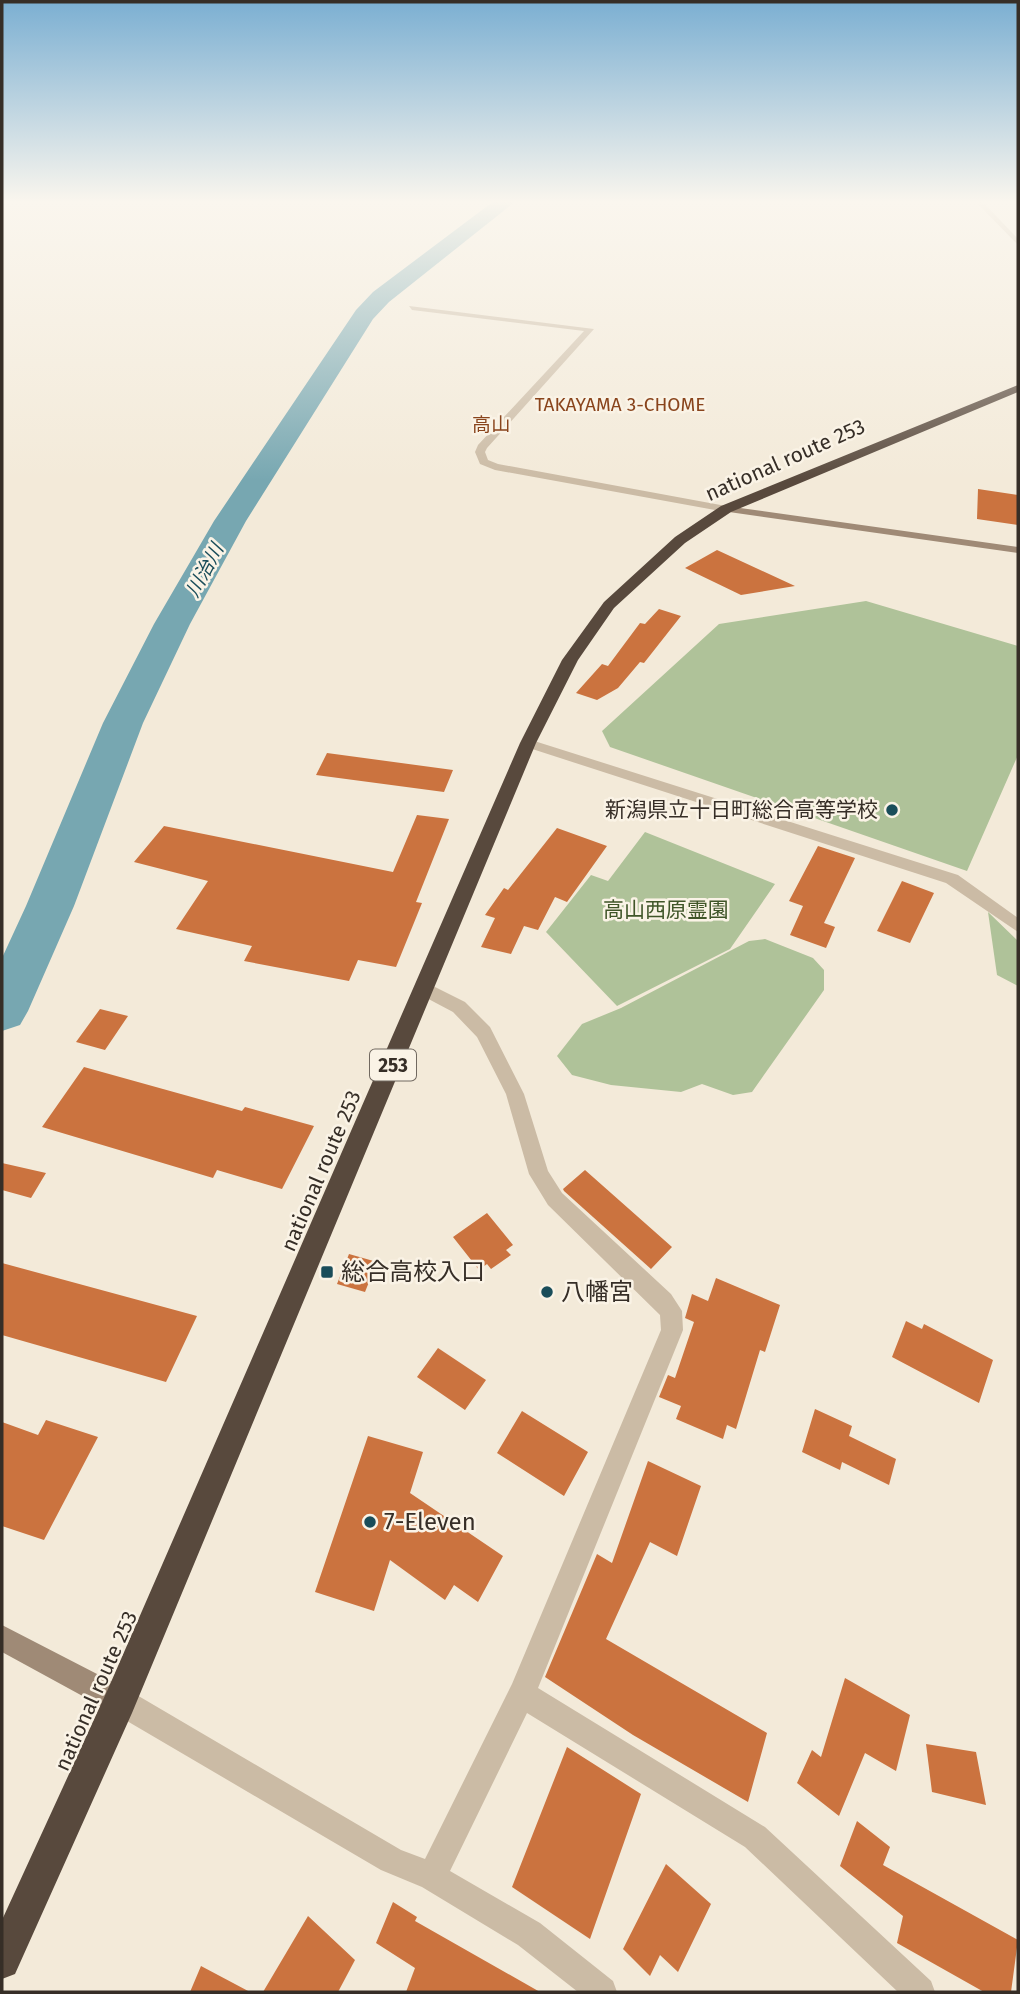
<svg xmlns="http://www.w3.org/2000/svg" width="1020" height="1994" font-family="'Fira Sans','Noto Sans JP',sans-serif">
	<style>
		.green { fill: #afc299 }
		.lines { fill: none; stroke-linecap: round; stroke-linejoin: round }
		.river { fill: #77a7b1; fill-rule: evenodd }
		.building { fill: #cb733f }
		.street { fill: #cbbba5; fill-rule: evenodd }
		.secondary { fill: #9f8a76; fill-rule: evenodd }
		.highway { fill: #58493d; fill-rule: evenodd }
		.poi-dot { fill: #1a4d5a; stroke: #faf3e6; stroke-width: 2.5 }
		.labels { text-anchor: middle; stroke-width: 5; stroke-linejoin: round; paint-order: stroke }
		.far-neighbourhood-label { font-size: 19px; fill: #89441c; stroke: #faf3e6 }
		.far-water-label { font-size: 19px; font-style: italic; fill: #1a4d5a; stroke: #faf3e6 }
		.shield { fill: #faf3e6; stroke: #716960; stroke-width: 2 }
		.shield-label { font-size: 19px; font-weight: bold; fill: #362e27 }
		.street-label { font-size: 21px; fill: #362e27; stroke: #faf3e6 }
		.poi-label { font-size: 21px; fill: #362e27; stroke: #faf3e6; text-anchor: end }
		.park-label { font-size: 21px; fill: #405629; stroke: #faf3e6 }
		.near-poi-label { font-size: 24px; fill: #362e27; stroke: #faf3e6; text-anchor: start }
	</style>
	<rect width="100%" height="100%" fill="#f3ead9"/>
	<path class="green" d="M866,601L1018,646V755L967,871L610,747L602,731L719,624Z
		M645,832L775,884L730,949L617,1006L546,932L591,875L608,881Z
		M988,912L1018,941V986L997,975Z
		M765,939L813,958L824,970V990L752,1092L733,1095L702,1084L681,1092L611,1085L572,1075L557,1056L582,1024L621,1008L749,941Z"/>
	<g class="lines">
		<path class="river" d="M494,201H516L389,302L373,319L246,521L190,624L143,723L74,906L28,1011L20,1025L2,1031V958L26,906L103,723L154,624L214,521L356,310L373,292Z"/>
	</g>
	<path class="building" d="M978,489L1018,495V525L977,519Z
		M717,550L795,586L741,595L685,568Z
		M659,609L681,616L644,663L640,662L618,688L597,700L576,693L602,664L608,666L640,623L645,624Z
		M327,753L453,770L444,792L316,775Z
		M417,815L449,819L416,902L422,903L396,967L358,960L349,981L244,961L252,946L176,929L208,881L134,862L164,826L393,872Z
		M557,828L607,846L567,902L555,897L538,930L524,926L511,954L481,947L495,918L485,915L504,888L508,890Z
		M818,846L855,858L824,923L835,927L826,948L790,935L803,906L789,901Z
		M902,881L934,893L910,943L877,931Z
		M100,1009L128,1016L105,1050L76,1042Z
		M84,1067L242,1111L245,1107L314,1126L282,1189L217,1170L213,1178L42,1127Z
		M2,1163L46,1173L31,1198L2,1190Z
		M585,1170L672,1247L651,1269L564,1191L563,1189Z
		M487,1213L513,1245L506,1250L511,1255L491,1269L487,1264L479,1270L453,1237Z
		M349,1254L377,1262L365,1292L337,1284Z
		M2,1263L197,1316L166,1382L2,1335Z
		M716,1278L780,1305L765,1352L760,1350L736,1429L727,1425L723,1439L676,1419L681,1406L659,1397L668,1375L675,1378L694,1322L685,1318L692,1294L708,1301Z
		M906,1321L922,1329L924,1324L993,1360L979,1403L892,1357Z
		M438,1348L486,1380L465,1410L417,1377Z
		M815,1409L852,1426L849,1436L896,1459L889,1485L842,1462L840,1470L802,1452Z
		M522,1411L588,1452L564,1496L497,1453Z
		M46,1420L98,1437L44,1540L2,1526V1422L38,1435Z
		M368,1436L423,1452L410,1493L503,1556L478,1602L454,1585L445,1600L390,1560L374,1611L315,1592Z
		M648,1461L701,1486L677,1556L650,1542L606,1639L767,1733L748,1802L633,1735L545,1677L597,1554L612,1563Z
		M845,1678L910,1715L896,1771L865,1753L839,1816L797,1783L812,1750L821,1757Z
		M926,1744L976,1752L986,1805L932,1792Z
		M567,1747L641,1794L590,1939L512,1887Z
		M857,1821L890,1847L883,1865L1018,1940L1011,1992H984L897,1943L903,1916L840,1866Z
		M666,1864L711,1904L678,1972L660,1955L650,1976L623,1949Z
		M393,1902L417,1917L415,1921L540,1992H406L415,1968L376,1943Z
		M308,1916L355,1960L338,1992H263Z
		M201,1966L250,1992H190Z"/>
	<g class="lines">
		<path class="street" d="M975,201H982L1018,239V245Z
			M409,306L594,329L487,448L485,452L488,460L498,464L726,506L731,509L726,512L495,470L480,464L475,452L478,445L584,331L412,310Z
			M528,739L958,875L1018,918V932L946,883L523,746L521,743Z
			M425,982L465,1002L490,1027L524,1094L548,1171L562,1193L671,1294L682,1311L683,1330L538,1688L765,1827L931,1981L935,1992H898L745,1847L527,1713L450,1871L540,1923L613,1981L617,1992H578L518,1945L422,1887L381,1870L110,1711L106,1701L110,1691L120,1687L130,1691L401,1850L425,1859L512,1684L661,1330L660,1315L548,1205L529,1174L506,1094L477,1037L453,1012L419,994L416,989L419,984Z"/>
		<path class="secondary" d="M726,506L1018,547V553L722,511L721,509Z
			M2,1625L130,1691L134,1701L130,1711L120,1715L110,1711L2,1652Z"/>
		<path class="highway" d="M1018,385V392L731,512L685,543L614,608L578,660L536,743L132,1713L15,1974L2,1979V1920L108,1689L520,743L562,660L604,602L675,537L721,506Z"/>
	</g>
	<linearGradient id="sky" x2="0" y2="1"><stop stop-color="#7bafd2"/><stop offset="0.42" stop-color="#faf6ee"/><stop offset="1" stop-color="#faf6ee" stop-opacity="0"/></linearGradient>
	<rect width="1020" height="481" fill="url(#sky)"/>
	<g class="poi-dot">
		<circle cx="892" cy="810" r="7"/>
		<rect x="320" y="1265" width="14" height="14" rx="3.5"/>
		<circle cx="547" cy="1292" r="7"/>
		<circle cx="370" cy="1522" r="7"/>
	</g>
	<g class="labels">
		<g class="far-neighbourhood-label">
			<text x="620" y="411">TAKAYAMA 3-CHOME</text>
			<text x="491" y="431">高山</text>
		</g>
		<g class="far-water-label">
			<text transform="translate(204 570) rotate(-62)" y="7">川治川</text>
		</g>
		<rect class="shield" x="370" y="1049.5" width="46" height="31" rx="5"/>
		<g class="shield-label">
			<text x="393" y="1072">253</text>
		</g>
		<g class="street-label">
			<text transform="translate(785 460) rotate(-24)" y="7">national route 253</text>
			<text transform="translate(321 1171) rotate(-67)" y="7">national route 253</text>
			<text transform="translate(96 1691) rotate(-66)" y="7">national route 253</text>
		</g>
		<g class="poi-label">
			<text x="878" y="817">新潟県立十日町総合高等学校</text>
		</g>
		<g class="park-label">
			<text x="666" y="917">高山西原霊園</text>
		</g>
		<g class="near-poi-label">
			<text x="341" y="1280">総合高校入口</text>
			<text x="561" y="1300">八幡宮</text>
			<text x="384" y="1530">7-Eleven</text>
		</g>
	</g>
	<rect width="1020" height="1994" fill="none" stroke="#362e27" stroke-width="7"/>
</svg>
